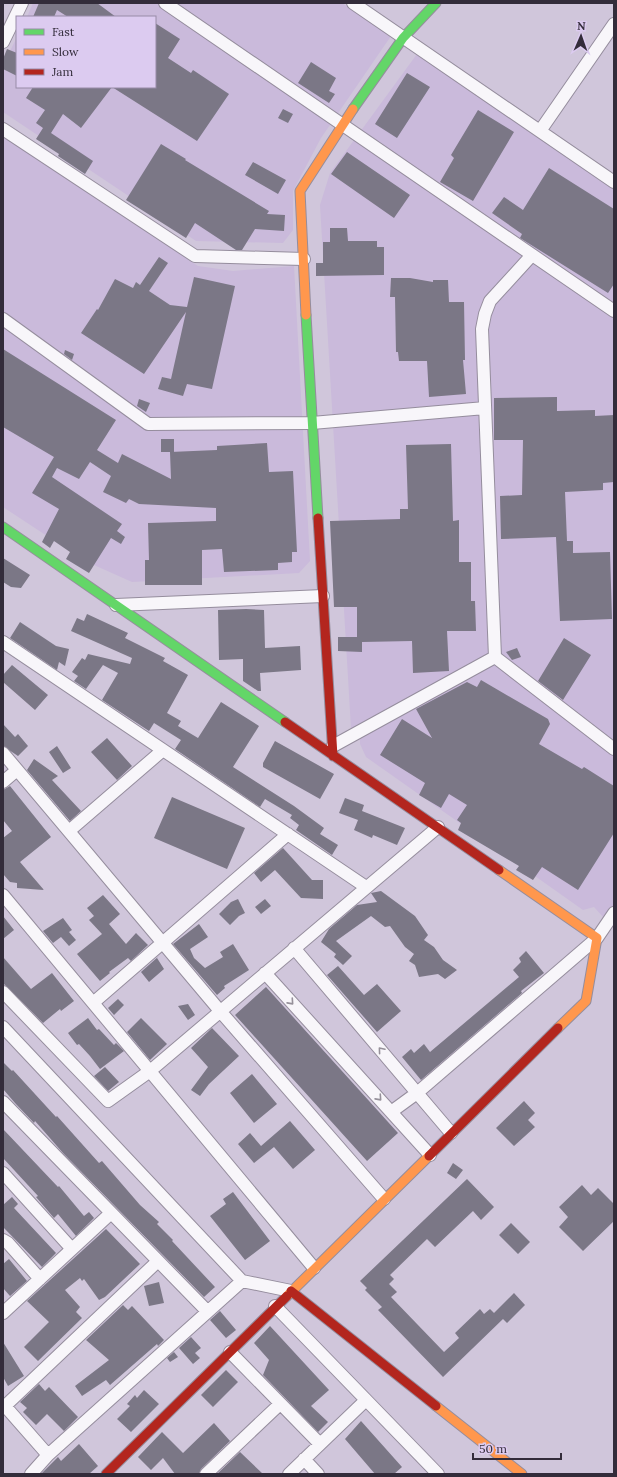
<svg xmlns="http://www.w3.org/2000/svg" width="617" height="1477" font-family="Lora,serif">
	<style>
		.built { fill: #cabadb }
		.building { fill: #7b7786 }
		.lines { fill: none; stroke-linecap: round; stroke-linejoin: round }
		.street-casing { stroke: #958d9d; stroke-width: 14 }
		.fast-casing { stroke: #958d9d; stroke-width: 11 }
		.slow-casing { stroke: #958d9d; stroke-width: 11 }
		.jam-casing { stroke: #958d9d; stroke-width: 11 }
		.street { stroke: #f8f6fa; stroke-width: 12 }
		.fast { stroke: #63d668; stroke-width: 9 }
		.slow { stroke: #ff974d; stroke-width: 9 }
		.jam { stroke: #b3261e; stroke-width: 9 }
		.oneway { stroke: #96919a }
	</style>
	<rect width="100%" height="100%" fill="#d0c6db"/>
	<path class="built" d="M33,3H342L391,36L321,138L293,191V230L283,243L196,241L3,112V65L17,37V87H155V17H27Z
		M417,54L614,190V929L594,907L583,910L366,757L360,744V726L351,728L320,205L330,173Z
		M3,137L198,266L233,271L294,266L310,561L299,573L132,582L85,561L3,507Z"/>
	<path class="building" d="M39,3H97L116,17H68L57,10L54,17H33Z
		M155,23L180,39L168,58L191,73L193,70L229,94L197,141L112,87L81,128L63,114L51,133L93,161L85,174L58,156L59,154L36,139L43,128L36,123L45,110L26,98L33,87H155Z
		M7,49L17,53V76L3,69V59Z
		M311,62L336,78L329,91L335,94L329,103L298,83Z
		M407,73L430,87L397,138L375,124Z
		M283,109L293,114L288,123L278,118Z
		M478,110L514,132L473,201L440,182L454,158L451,155Z
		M161,144L186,159L185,160L269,211L267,214L285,215L284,231L255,229L242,250H236L195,223L186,238L126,200Z
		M347,152L410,195L394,218L331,174Z
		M253,162L286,180L278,194L245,175Z
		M549,168L614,209V284L608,293L520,238L522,234L492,213L504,197L523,210Z
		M330,228H347L348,241H377V247H384V275L316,276V263H323V242H330Z
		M159,257L168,263L149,291L170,305L187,307L194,277L235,286L212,389L187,384L183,396L158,389L162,377L171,379L186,312L144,374L81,333L97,309L98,310L115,279L133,288L136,282L140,285Z
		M391,278H410L433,282V280H448L449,302H464L465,360H463L466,394L429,397L427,361H399L398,352H396L395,297H390Z
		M3,349L116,420L97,450L118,463L122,454L171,479L170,452L217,450V446L267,443L269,472L293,471L297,552H292V562L278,563V570L224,572L222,549L202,550V585H145V560H149L148,523L216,521V508L139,504L129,499L126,503L103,492L111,476L90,462L79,479L57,468L52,477L122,524L117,531L125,537L121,544L111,538L89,573L66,559L70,552L54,541L50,548L42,542L59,509L32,493L54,457L3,427Z
		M65,350L74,354L72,360L64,354Z
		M557,397V411L595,410V416L614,415V482L603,483V490L565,492L567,541H573V553L610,552L612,619L560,621L556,537L501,539L500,496L522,495L523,440H494V398Z
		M139,399L150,403L146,412L137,406Z
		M161,439H174V452H161Z
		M451,444L453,521L459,520V562H471V601H475L476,631H447L449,671L413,673L412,641L362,642V652L338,651V637H357V607H334L330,521L400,519V509H408L406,445Z
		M3,558L30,575L21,588L11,587L3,582Z
		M246,609L264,610L265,648L300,646L301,670L260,673L261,691H258L243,681V659L219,660L218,610Z
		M87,614L128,633L125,638L165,658L163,661L188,675L167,713L181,721L178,726L198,738L221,702L259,726L233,767L294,806L324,828L320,834L338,845L332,855L296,830L299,825L290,818L292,815L265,799L260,807L175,749L181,740L154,723L149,731L102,700L118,673L103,665L86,689L74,681L78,676L72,672L82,658L85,660L88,654L130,664L132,658L71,631L77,618L84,621Z
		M20,622L56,646L69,649L65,666L59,662L57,670L10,638Z
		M564,638L591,655L563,700L538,681Z
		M517,648L521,657L512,660L506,652Z
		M12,665L48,695L35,710L3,682V675Z
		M481,680L548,719L550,724L539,744L582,769L584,767L614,786V833L578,890L542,867L533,880L516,870L519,866L458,830L461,823L457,820L467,805L449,794L441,808L419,795L425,783L380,755L402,719L432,738L416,709L467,682L477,687Z
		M3,724L15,737L18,734L28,746L18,756L3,746Z
		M107,738L132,766L117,780L91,752Z
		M275,741L334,774L320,799L263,767V763Z
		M57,746L71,768L63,773L49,752Z
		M34,759L58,776L52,780L81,811L70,821L27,770Z
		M10,786L51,837L20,862L44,890L17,888V883L10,882L3,874V838L12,831L3,820V790Z
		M172,797L245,828L227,869L154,838Z
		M345,798L364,805L362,811L405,828L397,845L373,835L372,838L354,830L358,820L339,813Z
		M283,848L312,880H323V899L301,898L275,870L261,882L254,873Z
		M381,891L415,916L428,935L424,940L434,947L443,960L457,970L445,979L438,974L419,977L415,965L409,961L414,954L405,947L390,926L385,927L371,916L336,941L352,956L343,965L334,957L336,954L321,942L329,929L357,905L377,902L371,893Z
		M103,895L120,914L109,924L126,944L136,933L148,945L131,961L128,958L109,972L110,973L100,981L77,954L102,934L89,920L94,916L87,908Z
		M238,899L245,913L239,916L230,925L219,914L231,902Z
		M265,899L271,906L261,914L255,907Z
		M3,916L14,930L3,939Z
		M63,918L72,930L69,932L76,940L69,946L61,937L53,943L43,931Z
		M199,924L208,937L190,949L194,958L205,968L223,957L220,952L233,944L249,970L224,986L225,988L217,995L173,944Z
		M526,951L544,973L521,991L522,993L421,1080L402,1057L411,1049L414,1053L424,1044L430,1052L519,977L513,970L521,962L519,958Z
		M159,956L157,958L164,969L149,982L141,972Z
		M3,957L31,989L52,973L74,1001L61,1011L60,1009L43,1023L3,983Z
		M338,966L364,995L377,984L401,1011L377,1032L327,975Z
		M266,987L398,1133L367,1161L235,1015Z
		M118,999L124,1005L114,1015L108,1008Z
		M188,1004L195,1015L188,1020L178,1006Z
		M88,1018L97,1030L99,1029L114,1045L116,1043L124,1051L100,1069L90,1056L79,1044L77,1045L68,1033Z
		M141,1018L167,1044L150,1060L127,1032Z
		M212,1028L239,1056L209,1084L200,1096L191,1090L208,1067L191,1048Z
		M3,1062L12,1071L13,1070L56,1117L57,1116L99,1163L102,1161L140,1205L159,1222L157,1224L173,1240L172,1241L215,1287L204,1297L63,1153L35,1121L34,1123L15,1103L3,1089Z
		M105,1067L119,1082L108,1091L94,1076Z
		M252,1074L277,1104L254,1123L230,1093Z
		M524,1101L535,1113L528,1120L535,1127L514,1146L496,1128Z
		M290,1121L315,1150L293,1169L274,1147L254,1163L238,1144L250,1133L261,1146Z
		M3,1129L58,1187L59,1186L84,1216L89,1212L94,1218L76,1236L58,1214L54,1218L36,1197L38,1196L3,1158Z
		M453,1163L463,1170L456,1179L447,1173Z
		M467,1179L494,1207L481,1220L473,1211L435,1247L427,1239L390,1275L394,1279L389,1284L397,1292L391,1297L444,1352L459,1338L455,1333L480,1309L484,1314L490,1309L494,1313L514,1293L525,1305L507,1323L503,1319L443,1377L378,1310L382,1307L365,1290L367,1288L360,1281Z
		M582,1185L591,1195L598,1188L614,1204V1221L583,1251L559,1227L568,1217L559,1207Z
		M233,1192L270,1241L245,1260L210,1216L226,1204L223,1199Z
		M12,1197L18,1204L14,1208L56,1253L42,1267L3,1227V1205Z
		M511,1223L530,1242L518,1254L499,1235Z
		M106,1229L140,1264L105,1297L99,1300L84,1279L82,1281L80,1278L65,1290L80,1307L76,1312L82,1318L38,1361L24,1347L49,1322L27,1301Z
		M9,1259L27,1281L10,1296L3,1288V1264Z
		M159,1282L164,1303L149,1306L144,1286Z
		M123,1305L128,1310L132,1306L164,1340L158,1346L157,1344L110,1385L106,1380L82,1396L75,1386L109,1360L86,1340Z
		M220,1311L236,1330L226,1338L210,1320Z
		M270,1326L329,1390L311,1406L328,1422L318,1432L263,1375L269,1360L254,1343Z
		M191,1337L201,1348L195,1353L200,1358L193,1364L179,1348Z
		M3,1342L24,1376L8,1386L3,1377Z
		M174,1352L178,1357L170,1362L167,1358Z
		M226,1370L238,1382L213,1407L201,1395Z
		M39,1384L45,1391L49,1387L78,1417L64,1431L47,1414L36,1425L23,1412L27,1408L20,1402Z
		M144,1390L159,1404L131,1432L117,1419L130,1406L127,1404L135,1395L137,1398Z
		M361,1421L402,1467L394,1474H375L345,1439Z
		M214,1423L230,1441L201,1469L199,1474H175L163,1458L151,1470L138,1457L162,1432L183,1453Z
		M79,1444L98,1466L89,1474H41L58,1457L61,1461Z
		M240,1452L263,1474H217Z"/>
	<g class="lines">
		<g class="street-casing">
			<path id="street" d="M165,3L614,311
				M353,3L614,182
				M3,42L22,3
				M3,129L195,256L304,259
				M540,131L614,24
				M532,255L490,301L485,314L482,329L495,657L614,749
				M3,319L148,424L312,423L485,408
				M116,605L323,596
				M3,642L366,887
				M333,746L495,657
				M3,753L220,1011L384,1199
				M3,782L17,770
				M69,831L163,750
				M3,895L314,1268
				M294,948L451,1133
				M265,973L430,1155
				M3,992L108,1101L150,1071L438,827
				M93,1003L288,834
				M3,1027L242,1281L291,1291
				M3,1102L207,1311
				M391,1112L417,1093L597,938L614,913
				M3,1173L72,1249
				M3,1240L8,1243L40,1279
				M275,1306L438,1474
				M3,1313L111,1213
				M230,1352L320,1444
				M3,1406H5L48,1455
				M5,1406L158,1261
				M304,1459L318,1474
				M31,1474L48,1455L242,1281
				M206,1474L280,1404
				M289,1474L366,1400"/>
		</g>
		<g class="fast-casing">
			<path id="fast" d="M353,109L403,38L436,3
				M306,315L318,518
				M3,527L285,722"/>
		</g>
		<g class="slow-casing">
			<path id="slow" d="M306,315L300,191L353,109
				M499,870L597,938L586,1001L558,1028
				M287,1296L429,1156
				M436,1406L522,1474"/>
		</g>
		<g class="jam-casing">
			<path id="jam" d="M318,518L333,756
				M285,722L499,870
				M429,1156L558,1028
				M291,1291L436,1406
				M106,1474L287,1296"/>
		</g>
		<use href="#street" class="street"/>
		<use href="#fast" class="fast"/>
		<use href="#slow" class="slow"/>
		<use href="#jam" class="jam"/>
	</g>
	<defs><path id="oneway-chevron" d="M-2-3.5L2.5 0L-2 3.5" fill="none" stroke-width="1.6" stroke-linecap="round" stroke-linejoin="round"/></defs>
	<g class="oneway">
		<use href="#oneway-chevron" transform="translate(291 1002) rotate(48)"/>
		<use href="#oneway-chevron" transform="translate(381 1050) rotate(-130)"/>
		<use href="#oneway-chevron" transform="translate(379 1098) rotate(48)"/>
	</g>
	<rect width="617" height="1477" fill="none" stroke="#332c3a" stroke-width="8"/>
	<rect x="16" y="16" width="140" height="72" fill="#dccbf0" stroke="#988ba7"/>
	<rect x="24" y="29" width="20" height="6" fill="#63d668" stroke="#988ba7"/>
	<text x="52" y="36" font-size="12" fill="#332c3a">Fast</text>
	<rect x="24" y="49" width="20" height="6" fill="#ff974d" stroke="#988ba7"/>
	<text x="52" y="56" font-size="12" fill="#332c3a">Slow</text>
	<rect x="24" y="69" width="20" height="6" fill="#b3261e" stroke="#988ba7"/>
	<text x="52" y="76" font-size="12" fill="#332c3a">Jam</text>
	<g transform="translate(581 36) rotate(2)" stroke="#dccbf0" stroke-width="3" paint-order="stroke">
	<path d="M0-3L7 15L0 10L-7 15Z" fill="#332c3a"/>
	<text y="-6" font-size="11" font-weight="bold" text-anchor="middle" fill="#332c3a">N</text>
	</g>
	<path d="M473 1453v6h88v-6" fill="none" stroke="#332c3a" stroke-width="2"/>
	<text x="479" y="1453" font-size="12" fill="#332c3a" stroke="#dccbf0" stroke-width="3" paint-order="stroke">50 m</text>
</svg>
